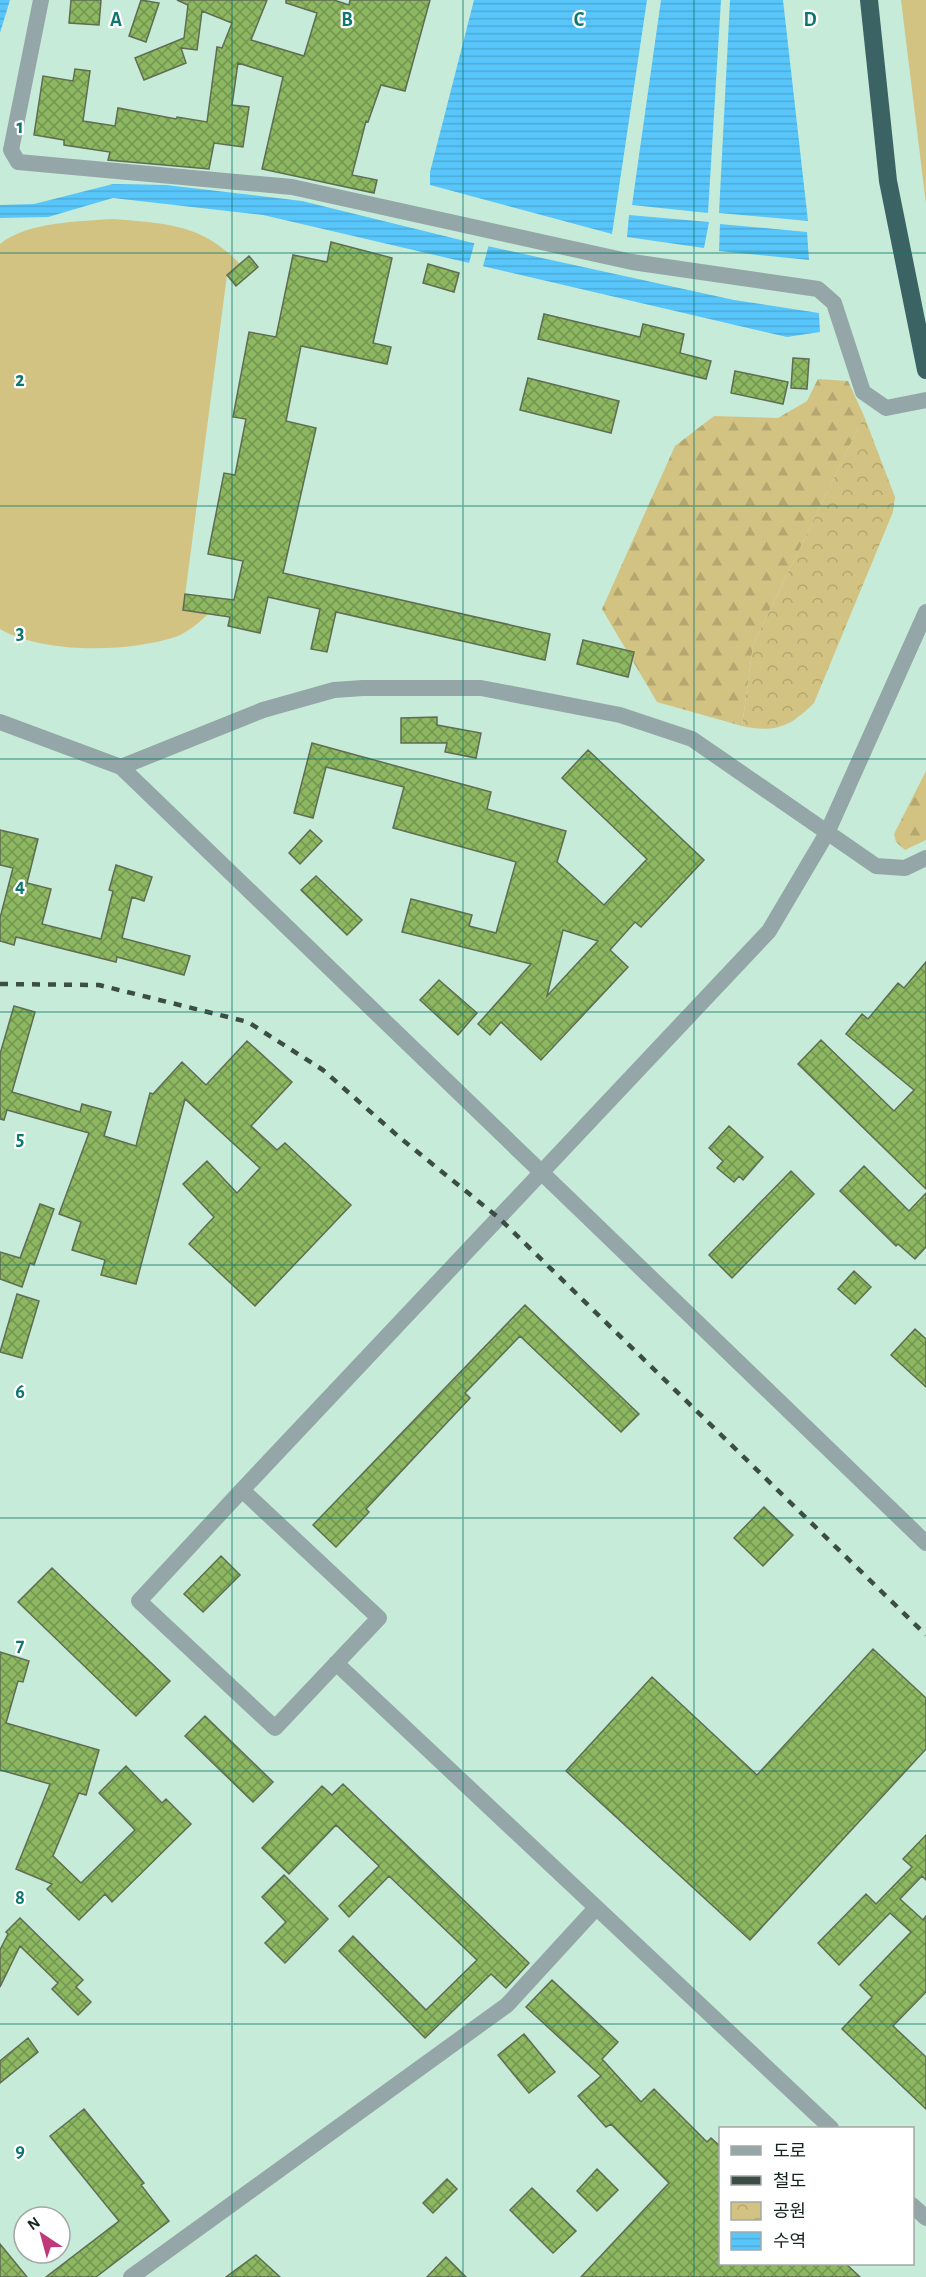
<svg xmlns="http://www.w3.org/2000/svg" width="926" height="2277" font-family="'Alegreya Sans','Noto Sans KR',sans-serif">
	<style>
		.grass { fill: #d2c382 }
		.forest { fill: url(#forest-firs) }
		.park { fill: url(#park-crowns) }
		.water { fill: url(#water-rules) }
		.pier { fill: #c7ebd9 }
		.building { fill: url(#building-cross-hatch); stroke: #5f6d52; stroke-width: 1.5; fill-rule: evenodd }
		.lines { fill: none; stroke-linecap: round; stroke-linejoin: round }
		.minor { stroke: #94a6a7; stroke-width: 16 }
		.highway { stroke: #3b6364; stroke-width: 18 }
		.rail { stroke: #3b4d45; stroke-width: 4.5; stroke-dasharray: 8 8; stroke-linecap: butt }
		.grid { fill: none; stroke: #0f766e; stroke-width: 1.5; stroke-opacity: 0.55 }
		.grid-label { font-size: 20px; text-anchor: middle; font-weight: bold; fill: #0f766e; stroke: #fff; stroke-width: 4.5; stroke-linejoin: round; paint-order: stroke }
	</style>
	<defs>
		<pattern id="forest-firs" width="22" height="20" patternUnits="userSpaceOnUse" patternTransform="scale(1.5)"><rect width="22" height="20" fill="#d2c382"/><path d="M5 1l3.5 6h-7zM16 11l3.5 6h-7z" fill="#b4a770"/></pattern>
		<pattern id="park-crowns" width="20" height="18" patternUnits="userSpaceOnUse" patternTransform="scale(1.5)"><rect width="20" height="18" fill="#d2c382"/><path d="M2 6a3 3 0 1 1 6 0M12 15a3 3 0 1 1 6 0" fill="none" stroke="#b4a770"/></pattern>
		<pattern id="water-rules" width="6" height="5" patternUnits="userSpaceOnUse" patternTransform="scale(1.5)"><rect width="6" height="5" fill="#58c6fb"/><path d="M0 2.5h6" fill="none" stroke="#4caad7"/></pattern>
		<pattern id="building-cross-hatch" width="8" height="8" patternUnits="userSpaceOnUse" patternTransform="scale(1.5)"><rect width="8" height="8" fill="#8db761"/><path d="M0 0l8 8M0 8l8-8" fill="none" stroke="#72954f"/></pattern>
	</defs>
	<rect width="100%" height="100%" fill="#c7ebd9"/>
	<path class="grass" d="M901,0H926V204Z
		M114,219C166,224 201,223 240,264L227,275L183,611L208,614C200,622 189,631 178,636C130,653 44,654 0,629V244C26,222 81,221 114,219Z"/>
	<path class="forest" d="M818,379L848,381L864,416L753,645L742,726L657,702L602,609L675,446L714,416L778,418L807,401Z
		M926,771V840L905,850L896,842L894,834Z"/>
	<path class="park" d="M864,416L895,497L893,512L814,703C790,727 775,733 742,726L753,645Z"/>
	<path class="water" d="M0,0H10L0,33Z
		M474,0H647L612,234L430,185V172Z
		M661,0H721L708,213L632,205Z
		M730,0H783L808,221L719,213Z
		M113,184L166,185L302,201L469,242L734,300L819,313L820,332L787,337L263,215L113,198L48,217L0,218V205L34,204Z
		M629,215L709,222L704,248L627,237Z
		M720,224L807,232L809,260L719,251Z"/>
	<path class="pier" d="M475,241L489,244L482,270L468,267Z"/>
	<path class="building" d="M71,0H101L99,25L69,23Z
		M141,0L159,3L146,42L129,36Z
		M177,0H267L251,40L304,56L317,13L286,3V0H334L349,5L350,0H430L405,91L381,85L368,122L366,121L352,175L377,180L374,193L262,169L283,77L238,63L232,105L249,107L243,147L214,143L209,169L108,160L110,152L64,145V140L34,135L43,76L73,81L75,69L90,71L83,121L115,126L118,108L176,119L177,117L207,122L217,47L222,48L232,23L202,11L197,50L181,48L186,63L144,80L135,58L184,38L188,5Z
		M331,242L392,258L373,343L391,347L387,364L301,346L286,421L316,428L283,573L550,634L545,660L336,612L327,652L311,649L320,609L268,597L260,633L228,626L230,617L183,610L185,594L234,600L243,561L208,554L224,473L235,475L246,419L233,417L249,332L276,337L293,255L327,262Z
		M249,256L258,267L236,286L227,275Z
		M428,264L459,273L454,292L423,283Z
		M544,314L640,337L643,324L684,334L680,353L711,361L706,379L538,339Z
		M793,358L809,359L807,389L791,388Z
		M735,371L788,382L783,404L731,393Z
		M528,378L619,401L611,433L520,410Z
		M583,640L634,652L628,677L577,664Z
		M437,717V725L481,733L476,758L445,752L447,743H401V718Z
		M312,743L491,792L487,809L566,831L557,862L604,905L647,859L562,778L588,750L704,860L641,927L635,922L610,950L628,967L541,1060L501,1022L490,1035L478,1024L531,964L402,932L411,899L472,915L469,926L496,933L516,862L393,828L404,787L326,767L313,818L294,813ZM563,930L598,941L547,996Z
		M0,830L38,839L27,883L51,889L42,924L101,939L113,891L109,890L116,865L152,877L144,901L132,897L122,938L190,956L184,975L117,957L116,962L16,937L14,945L0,941V918L13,868L0,865Z
		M310,830L322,841L300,864L289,853Z
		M316,876L362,920L347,935L301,890Z
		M926,962V1189L798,1064L821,1040L894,1111L914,1090L846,1034L862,1014L868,1019L898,983L904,988Z
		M439,980L477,1013L458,1035L420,1000Z
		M14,1006L35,1012L12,1092L80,1112L82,1104L111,1112L104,1136L136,1146L150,1093L153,1094L182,1062L206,1085L247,1041L292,1082L251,1126L277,1150L285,1143L351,1205L255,1306L189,1244L214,1217L183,1184L207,1161L237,1193L260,1168L185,1099L136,1284L101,1275L105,1260L72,1250L81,1222L59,1214L89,1133L7,1110L4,1120L0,1119V1054Z
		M729,1126L763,1157L743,1180L739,1176L734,1182L717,1168L723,1161L709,1148Z
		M864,1166L909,1211L926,1193V1247L915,1259L898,1244L896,1246L840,1191Z
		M791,1171L814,1194L732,1278L709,1255Z
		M40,1204L54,1209L34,1265L30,1263L22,1287L0,1279V1252L20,1258Z
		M854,1271L871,1287L855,1304L838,1289Z
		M17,1294L39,1301L22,1358L0,1352Z
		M525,1305L639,1414L621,1432L520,1336L465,1393L470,1398L366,1509L369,1512L336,1547L313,1525Z
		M915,1329L926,1339V1387L891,1355Z
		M764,1507L793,1535L763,1566L734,1538Z
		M221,1556L240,1575L203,1612L184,1594Z
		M52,1568L170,1681L136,1716L18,1602Z
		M873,1649L926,1698V1749L750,1940L566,1771L652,1677L757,1775Z
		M0,1652L29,1661L23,1682L18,1681L6,1723L99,1750L86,1795L79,1793L53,1856L81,1883L135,1830L99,1793L126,1766L162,1803L166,1799L191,1824L112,1902L105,1894L79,1920L47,1889L52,1884L16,1869L50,1784L0,1770Z
		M205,1716L273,1782L253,1802L185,1736Z
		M343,1784L529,1963L506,1988L491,1974L425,2038L339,1951L353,1936L426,2010L477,1960L389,1876L349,1917L339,1906L379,1866L336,1825L289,1874L262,1848L322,1786L332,1795Z
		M926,1835V1880L922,1876L900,1899L923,1920L926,1916V1992L893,2026L926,2057V2109L842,2029L872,1997L860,1985L911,1932L890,1913L839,1965L818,1943L866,1894L876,1904L912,1867L903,1859Z
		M284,1875L328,1919L285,1963L265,1943L286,1922L262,1897Z
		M20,1918L83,1980L76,1987L91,2002L78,2015L52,1989L58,1983L20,1946L0,1987V1950L8,1934L6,1932Z
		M552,1980L618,2042L602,2059L641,2102L654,2089L707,2142L711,2138L720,2146V2264H846L860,2277H581L669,2183L611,2124L606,2127L578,2096L601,2076L526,2007Z
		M524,2034L555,2072L529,2093L498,2055Z
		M28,2038L38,2052L0,2083V2061Z
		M84,2109L144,2183L141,2185L169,2221L96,2277H46L119,2221L50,2136Z
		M597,2169L618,2190L597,2211L577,2191Z
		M447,2179L457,2189L433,2213L423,2203Z
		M532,2188L576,2231L553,2253L510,2210Z
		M0,2244L27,2277H0Z
		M256,2255L280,2277H226Z
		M446,2257L466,2277H427Z"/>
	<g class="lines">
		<path class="minor" d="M41,0L11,150L18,162L292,187L632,262L818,289L834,303L863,392L886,408L926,400
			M0,722L121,767L926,1543
			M121,767L263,710L334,690L363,688H481L620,715L692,739L876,866L905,868L926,858
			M242,1490L769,931L827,833L926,612
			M242,1490L379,1618L275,1728L139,1601Z
			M336,1663L831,2128
			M912,2205L926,2218
			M131,2277L507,2005L596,1908"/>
		<path class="highway" d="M869,0L888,181L926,370"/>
		<path class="rail" d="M0,984L99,985L248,1022L323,1070L399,1137L499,1218L926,1635"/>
	</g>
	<path class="grid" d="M232,0V2277M463,0V2277M694,0V2277M0,253H926M0,506H926M0,759H926M0,1012H926M0,1265H926M0,1518H926M0,1771H926M0,2024H926"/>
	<g class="grid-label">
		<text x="116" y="26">A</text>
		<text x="347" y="26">B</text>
		<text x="579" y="26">C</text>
		<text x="810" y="26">D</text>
		<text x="20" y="133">1</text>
		<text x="20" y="386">2</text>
		<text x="20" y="639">3</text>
		<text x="20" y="892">4</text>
		<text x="20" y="1145">5</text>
		<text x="20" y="1398">6</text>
		<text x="20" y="1651">7</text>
		<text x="20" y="1904">8</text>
		<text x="20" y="2157">9</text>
	</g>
	<rect x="719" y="2127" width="195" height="138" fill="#ffffff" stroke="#a2a8a5" stroke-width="1.5"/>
	<rect x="731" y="2146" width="30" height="9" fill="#94a6a7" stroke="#a2a8a5" stroke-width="1.5"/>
	<text x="773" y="2157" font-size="18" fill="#17251f">도로</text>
	<rect x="731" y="2176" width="30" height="9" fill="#3b4d45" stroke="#a2a8a5" stroke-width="1.5"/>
	<text x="773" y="2187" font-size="18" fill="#17251f">철도</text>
	<rect x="731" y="2202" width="30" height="18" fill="url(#park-crowns)" stroke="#a2a8a5" stroke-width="1.5"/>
	<text x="773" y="2217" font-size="18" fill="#17251f">공원</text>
	<rect x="731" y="2232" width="30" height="18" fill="url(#water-rules)" stroke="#a2a8a5" stroke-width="1.5"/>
	<text x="773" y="2247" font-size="18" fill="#17251f">수역</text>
	<g transform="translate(42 2235) rotate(324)"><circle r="28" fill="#ffffff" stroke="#a2a8a5" stroke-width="1.5"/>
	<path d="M0-4.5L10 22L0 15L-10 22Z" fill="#c03a7b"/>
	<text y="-9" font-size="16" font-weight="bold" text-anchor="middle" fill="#17251f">N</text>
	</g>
</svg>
